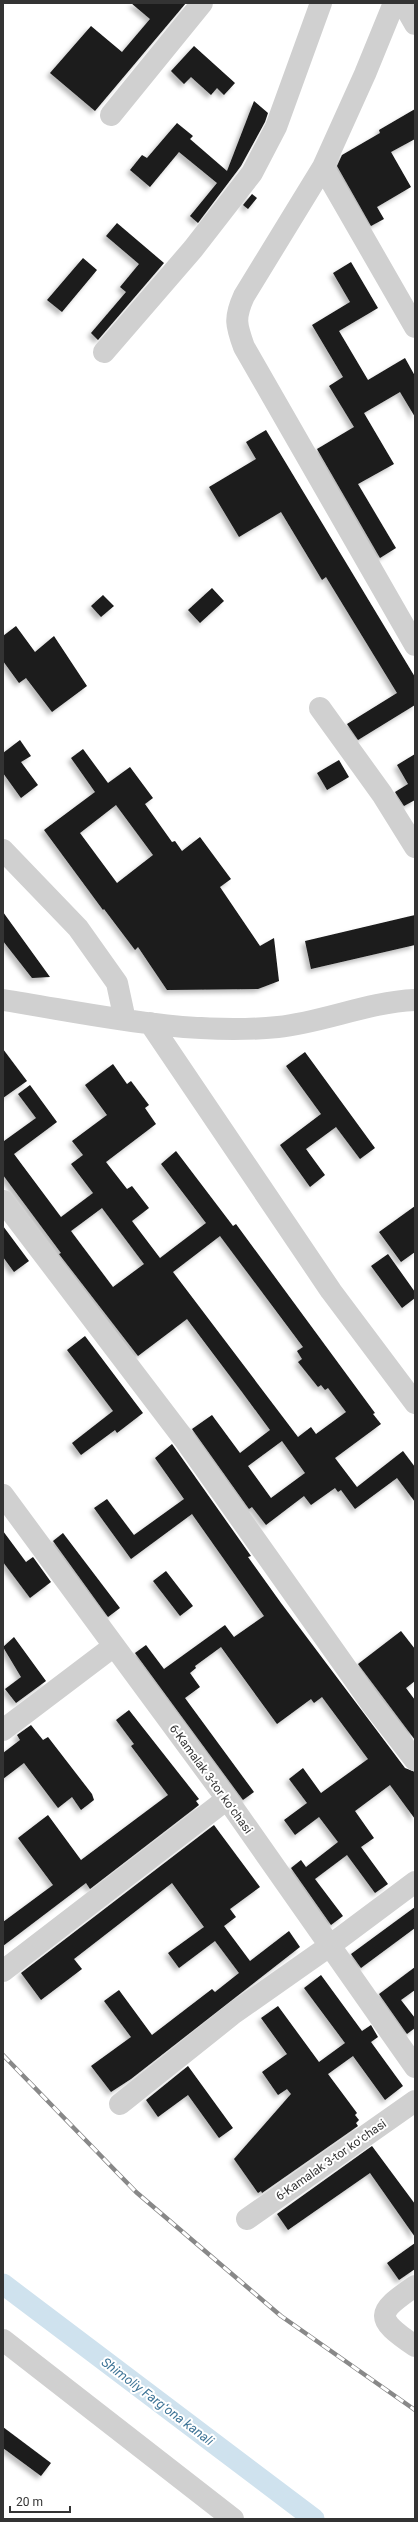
<svg xmlns="http://www.w3.org/2000/svg" width="418" height="2522" font-family="Roboto,sans-serif">
	<style>
		.lines { fill: none; stroke-linecap: round; stroke-linejoin: round }
		.canal { stroke: #cfe2ee; stroke-width: 21 }
		.building { fill: #1a1a1a; fill-rule: evenodd; filter: url(#shadow) }
		.minor { stroke: #d0d0d0; stroke-width: 22 }
		.rail-casing { stroke: #888; stroke-width: 4.5 }
		.rail { stroke: #fff; stroke-width: 3; stroke-dasharray: 9; stroke-linecap: butt }
		.labels { text-anchor: middle; stroke-width: 4; stroke-linejoin: round; paint-order: stroke }
		.street-label { font-size: 12px; fill: #333; stroke: #fff }
		.water-label { font-size: 13px; font-style: italic; fill: #3f7597; stroke: #fff }
	</style>
	<defs>
		<filter id="shadow"><feDropShadow dx="-3.5" dy="3.5" stdDeviation="2" flood-color="#0004"/></filter>
	</defs>
	<rect width="100%" height="100%" fill="#fff"/>
	<g class="lines">
		<path class="canal" d="M3,2284L314,2519"/>
	</g>
	<path class="building" d="M131,3H186L95,111L50,73L91,26L122,52L150,19Z
		M194,46L235,83L224,95L217,88L211,95L191,77L184,84L171,71Z
		M254,101L268,113L265,122L241,166L198,223L190,216L217,183L179,152L150,187L130,170L142,155L147,158L177,123L193,136L190,139L227,171Z
		M415,109V139L391,152L411,187L377,207L384,219L371,226L337,166L342,155L380,133L379,130Z
		M252,194L257,198L248,209L243,205Z
		M117,223L164,263L98,340L91,333L126,292L120,287L139,264L106,236Z
		M83,258L97,270L62,312L47,300Z
		M351,262L378,308L339,331L368,380L405,358L415,376V417L400,392L364,413L394,464L358,484L396,548L380,558L317,449L354,427L329,386L343,377L312,325L350,302L333,273Z
		M266,430L415,677V705L358,740L347,724L397,693L326,577L322,580L281,512L239,537L209,487L256,459L246,442Z
		M212,588L224,601L200,623L188,610Z
		M103,595L114,606L101,617L91,606Z
		M16,626L35,652L54,636L87,686L52,712L26,678L19,683L3,661V636Z
		M20,740L31,756L21,762L38,785L21,798L3,773V753Z
		M83,749L108,783L130,767L153,798L145,804L172,842L175,841L182,851L200,837L231,879L220,887L260,946L274,938L279,981L258,989L167,990L138,947L135,950L104,909L103,910L44,830L95,792L71,758ZM116,805L153,855L117,883L80,833Z
		M415,754V800L404,806L395,792L408,784L397,765Z
		M339,760L349,777L327,790L317,773Z
		M3,912L50,977L32,978L3,941Z
		M415,915V945L311,969L305,941Z
		M3,1049L27,1081L3,1098Z
		M305,1052L375,1148L360,1159L336,1127L306,1149L325,1175L310,1187L280,1145L321,1114L286,1066Z
		M113,1064L127,1084L131,1081L149,1105L145,1108L156,1124L106,1162L127,1189L132,1186L149,1208L132,1221L160,1258L206,1223L161,1164L176,1151L233,1226L236,1224L375,1413L373,1414L381,1424L335,1458L357,1487L403,1451L415,1467V1502L397,1478L355,1509L341,1490L338,1492L335,1488L311,1505L304,1496L266,1525L252,1507L249,1509L192,1429L212,1415L240,1453L270,1430L242,1392L187,1319L138,1356L59,1254L61,1253L3,1175V1139L4,1141L36,1118L18,1094L30,1085L57,1122L14,1154L61,1217L93,1193L71,1164L83,1155L72,1141L107,1115L85,1085ZM102,1208L144,1264L113,1287L71,1231ZM220,1236L303,1347L297,1351L302,1359L298,1362L318,1387L321,1385L325,1390L328,1388L346,1412L316,1434L311,1427L298,1437L173,1272ZM282,1441L305,1473L271,1498L248,1466Z
		M415,1206V1252L401,1262L379,1232Z
		M3,1226L29,1261L14,1272L3,1257Z
		M388,1254L415,1292V1298L402,1308L371,1266Z
		M85,1336L143,1413L117,1433L115,1430L81,1455L72,1443L113,1411L67,1350Z
		M172,1444L251,1556L248,1557L281,1603L405,1768L415,1772V1819L390,1785L355,1811L374,1838L361,1847L388,1884L375,1893L347,1855L315,1879L343,1916L331,1925L291,1868L301,1860L306,1867L338,1842L319,1817L295,1835L284,1820L307,1803L289,1779L303,1768L321,1793L368,1759L322,1697L314,1703L311,1699L277,1724L221,1647L195,1666L196,1668L190,1673L200,1687L185,1698L254,1792L243,1800L135,1653L146,1645L164,1669L225,1625L234,1637L264,1616L192,1514L131,1559L94,1508L107,1499L134,1535L184,1499L155,1458Z
		M3,1531L26,1562L33,1557L51,1582L30,1598L3,1562Z
		M63,1533L120,1608L108,1617L53,1541Z
		M166,1571L193,1606L180,1616L153,1581Z
		M401,1631L415,1649V1681L406,1688L415,1700V1740L358,1664Z
		M14,1637L46,1681L16,1703L5,1689L21,1677L3,1647Z
		M129,1710L199,1799L196,1801L199,1805L90,1889L86,1883L3,1946V1922L53,1885L18,1838L48,1815L81,1860L168,1795L131,1746L134,1744L116,1720Z
		M31,1725L43,1740L48,1737L92,1794L94,1800L81,1810L72,1797L58,1808L24,1763L3,1779V1753L20,1740L17,1735Z
		M214,1825L260,1887L230,1909L236,1917L224,1926L250,1961L289,1931L300,1947L131,2079L111,2092L91,2066L131,2037L104,2001L119,1990L152,2035L212,1989L215,1992L239,1973L215,1941L179,1968L168,1953L204,1927L172,1883L74,1959L82,1969L41,2000L21,1973Z
		M415,1907V1928L361,1968L351,1954Z
		M415,1967V1990L401,2000L415,2018V2028L407,2034L379,1994Z
		M321,1975L362,2031L371,2025L378,2037L371,2042L403,2086L385,2100L353,2056L328,2074L357,2113L355,2115L359,2120L356,2123L358,2126L262,2193L261,2191L258,2193L234,2159L291,2094L287,2089L278,2095L262,2072L287,2054L261,2018L278,2006L319,2062L345,2043L304,1988Z
		M188,2066L233,2128L219,2138L188,2095L158,2117L146,2100Z
		M372,2146L415,2204V2237L370,2173L288,2230L277,2214Z
		M415,2243V2269L399,2280L387,2263Z
		M3,2427L51,2463L41,2476L3,2448Z"/>
	<g class="lines">
		<path class="minor" d="M394,3L365,74L323,167L244,296C234,318 236,325 244,347L415,645
			M403,3L415,24
			M111,115L202,3
			M323,167L415,327
			M104,352L193,249L252,173L276,127L321,3
			M320,708L382,794L415,847
			M3,850L78,928L117,983L125,1020
			M3,1000C93,1014 186,1036 278,1027C324,1022 368,1002 415,1000
			M150,1023L331,1291L415,1403
			M3,1201L184,1439L371,1703L415,1760
			M3,1495L227,1799L415,2067
			M3,1730L114,1646
			M3,1971L227,1799
			M120,2104L234,2013L328,1947L415,1882
			M247,2219L415,2101
			M415,2286C376,2313 374,2318 415,2346
			M3,2340L233,2519"/>
		<g class="rail-casing">
			<path id="rail" d="M3,2055L136,2192L281,2316L415,2410"/>
		</g>
		<use href="#rail" class="rail"/>
	</g>
	<g class="labels">
		<g class="street-label">
			<text transform="translate(211 1779) rotate(54)" y="4">6-Kamalak 3-tor koʻchasi</text>
			<text transform="translate(331 2160) rotate(-35)" y="4">6-Kamalak 3-tor koʻchasi</text>
		</g>
		<g class="water-label">
			<text transform="translate(158 2401) rotate(37)" y="5">Shimoliy Fargʻona kanali</text>
		</g>
	</g>
	<rect width="418" height="2522" fill="none" stroke="#333333" stroke-width="8"/>
	<path d="M10 2506v6h60v-6" fill="none" stroke="#333333" stroke-width="2"/>
	<text x="16" y="2506" font-size="12" fill="#333333" stroke="#ffffff" stroke-width="3" paint-order="stroke">20 m</text>
</svg>
